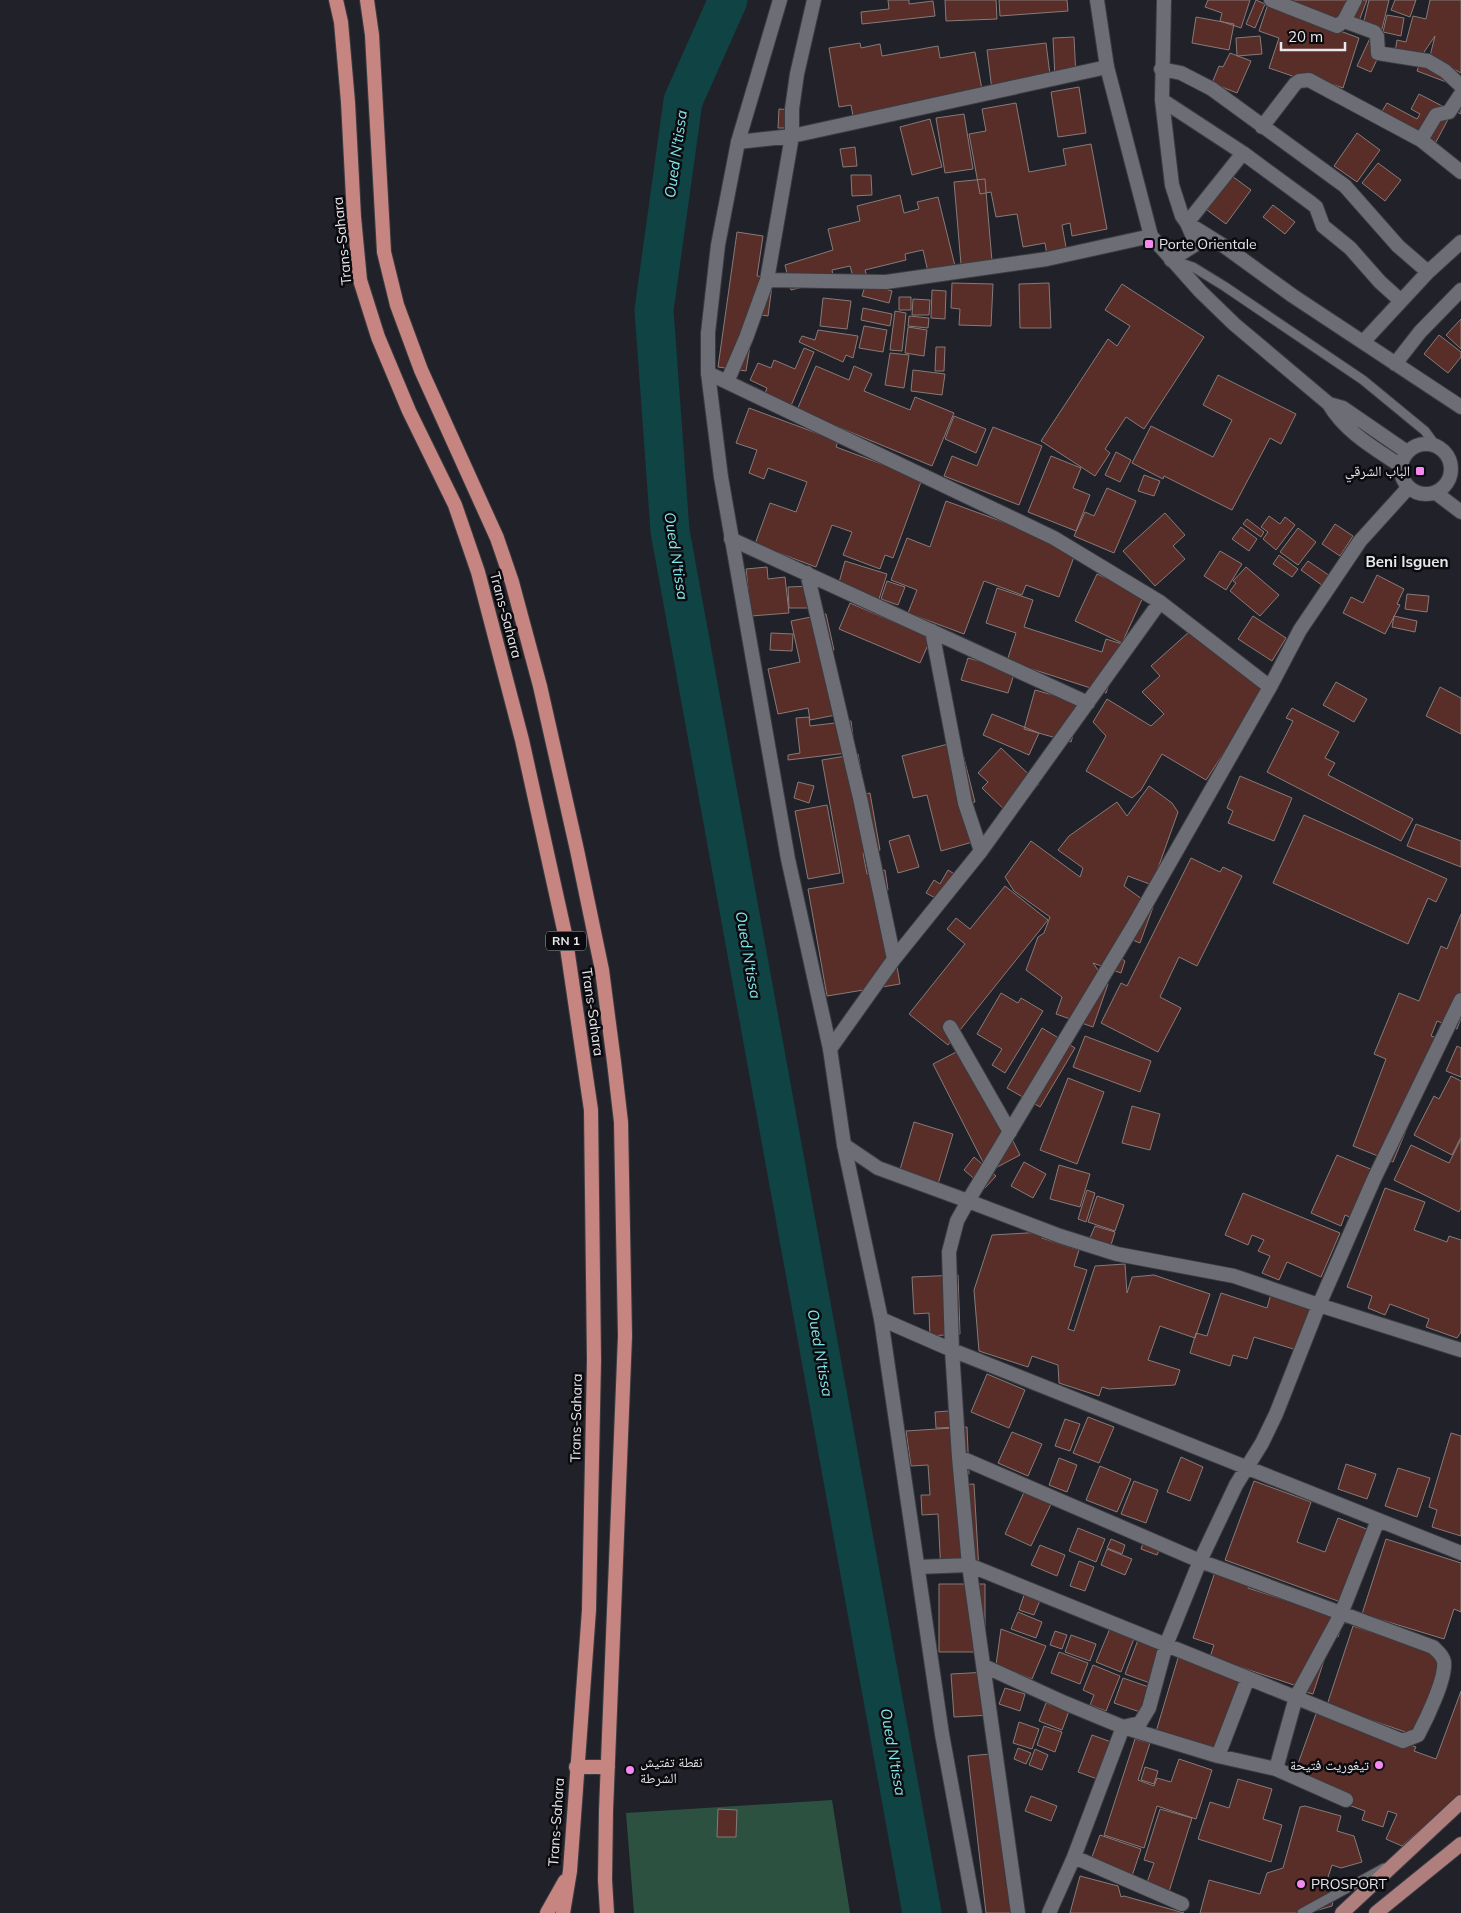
<svg xmlns="http://www.w3.org/2000/svg" width="1461" height="1913" font-family="Mulish,'Noto Naskh Arabic',sans-serif">
	<style>
		.green { fill: #2d5141 }
		.lines { fill: none; stroke-linecap: round; stroke-linejoin: round }
		.river { stroke: #0f4344; stroke-width: 39 }
		.building { fill: #592d28; stroke: #867b79 }
		.service-casing { stroke: #3b3b41; stroke-width: 11 }
		.minor-casing { stroke: #3b3b41; stroke-width: 16 }
		.secondary-casing { stroke: #3b3b41; stroke-width: 16 }
		.primary-casing { stroke: #3b3b41; stroke-width: 16 }
		.trunk-casing { stroke: #3b3b41; stroke-width: 16 }
		.service { stroke: #6c6d75; stroke-width: 9 }
		.minor { stroke: #6c6d75; stroke-width: 14 }
		.secondary { stroke: #6c6d75; stroke-width: 14 }
		.primary { stroke: #af7f7e; stroke-width: 14 }
		.trunk { stroke: #c68581; stroke-width: 14 }
		.poi-dot { fill: #f589ef; stroke: #0b0b0f; stroke-width: 2 }
		.labels { text-anchor: middle; stroke-width: 5; stroke-linejoin: round; paint-order: stroke }
		.shield { fill: #0b0b0f; stroke: #a5a5aa; stroke-width: 1 }
		.shield-label { font-size: 12px; font-weight: bold; fill: #e7e7ec }
		.street-label { font-size: 14px; fill: #e7e7ec; stroke: #0b0b0f }
		.poi-label { font-size: 14px; fill: #e7e7ec; stroke: #0b0b0f; text-anchor: start }
		.water-label { font-size: 15px; font-style: italic; fill: #82e8eb; stroke: #0b0b0f }
		.neighbourhood-label { font-size: 15px; font-weight: bold; fill: #e7e7ec; stroke: #0b0b0f }
	</style>
	<rect width="100%" height="100%" fill="#212129"/>
	<path class="green" d="M832,1800L850,1913H634L626,1813Z"/>
	<g class="lines">
		<path class="river" d="M728,0L683,101L654,310L670,531L922,1913"/>
	</g>
	<path class="building" d="M888,0H909V4L933,1L935,16L862,24L861,12L889,9Z
		M945,0H996L997,19L946,21Z
		M999,0H1067L1068,11L1000,16Z
		M1208,0H1250L1241,28L1220,21L1222,13L1205,7Z
		M1256,0L1265,4L1255,28L1246,24Z
		M1278,0H1367L1356,29Z
		M1369,0H1389L1382,29L1363,25Z
		M1395,0H1416L1410,17L1391,10Z
		M1430,0H1461V73L1430,56L1435,36L1420,58L1395,52L1397,40L1406,42L1413,16L1426,19Z
		M1268,4L1359,38L1343,88L1312,77L1310,82L1269,68L1279,38L1259,31Z
		M1387,15L1404,18L1401,36L1383,32Z
		M1196,17L1234,24L1229,50L1192,43Z
		M1260,36L1262,54L1237,56L1236,38Z
		M1371,36L1385,43L1371,72L1357,66Z
		M1074,37L1076,77L1055,78L1053,38Z
		M860,43L861,48L880,44L882,56L938,46L940,58L975,52L984,100L854,122L851,105L839,107L829,48Z
		M1046,43L1051,83L992,90L987,50Z
		M1230,53L1251,61L1237,93L1212,83L1219,66L1223,67Z
		M1421,60L1449,83L1417,71Z
		M1461,85V114L1453,110L1436,142L1381,113L1387,103L1417,119L1420,114L1411,109L1419,94L1448,109Z
		M1079,87L1086,133L1058,137L1051,92Z
		M1016,103L1029,172L1066,165L1063,149L1091,144L1107,229L1072,236L1070,223L1062,225L1067,253L1047,256L1045,243L1023,247L1017,214L996,217L991,192L980,194L969,134L986,131L982,109Z
		M779,109L794,110L793,128H778Z
		M964,114L973,169L945,173L936,118Z
		M930,119L942,167L912,175L900,127Z
		M1357,133L1380,150L1357,182L1334,166Z
		M855,147L857,166L843,167L840,149Z
		M1378,163L1401,180L1385,201L1362,183Z
		M851,175H871L872,195L852,196Z
		M1232,176L1251,190L1226,224L1207,210Z
		M985,179L993,273L962,276L954,182Z
		M900,195L904,213L919,209L917,202L938,197L956,270L929,276L923,250L905,254L906,260L865,270L868,280L855,284L850,266L832,270L834,279L791,290L785,265L833,250L828,229L860,221L857,206Z
		M1273,205L1295,222L1285,234L1263,217Z
		M737,232L763,236L757,276L773,278L768,316L755,314L746,371L718,367Z
		M866,283L892,291L889,303L862,296Z
		M952,283L993,284L991,326L959,325L960,309L951,308Z
		M1049,283L1051,328H1020L1019,284Z
		M1122,284L1204,337L1144,429L1126,417L1105,449L1110,453L1095,476L1041,441L1108,339L1117,346L1130,326L1105,310Z
		M932,290L946,291L945,319L931,318Z
		M899,297H911V310H899Z
		M823,298L851,301L847,329L820,326Z
		M913,299L930,300L929,315H912Z
		M863,308L892,314L890,326L861,320Z
		M895,311L906,313L902,351L890,350Z
		M909,316L929,318L928,328L908,326Z
		M1461,319V349L1446,335Z
		M864,326L887,330L883,352L859,348Z
		M908,327L927,330L924,356L905,353Z
		M818,330L858,336L853,358L846,355L843,362L799,342L802,336L815,340Z
		M1439,335L1461,352V357L1448,373L1424,354Z
		M936,347H945L944,371H935Z
		M804,348L814,352L790,408L764,396L767,388L750,380L758,363L771,368L774,360L795,369Z
		M890,353L909,355L904,388L885,385Z
		M816,366L849,380L854,366L872,374L864,391L910,410L915,397L954,413L932,466L797,410Z
		M913,370L945,374L942,395L911,391Z
		M1218,375L1296,414L1281,444L1270,438L1232,510L1164,476L1163,479L1132,463L1151,426L1213,457L1232,420L1203,405Z
		M749,408L838,441L836,447L922,479L893,558L885,555L880,569L843,555L852,532L832,525L816,567L755,544L770,503L796,512L807,482L768,468L764,479L749,473L757,450L736,443Z
		M954,416L986,429L976,453L945,439Z
		M993,427L1042,446L1019,505L944,476L952,456L977,466Z
		M1116,452L1131,460L1120,482L1105,475Z
		M1051,456L1081,468L1073,488L1090,495L1076,531L1028,512Z
		M1144,475L1160,481L1154,496L1138,491Z
		M1107,488L1136,501L1114,553L1074,536L1085,512L1094,516Z
		M946,501L1077,549L1059,597L1026,585L1022,595L984,581L964,634L908,613L917,590L891,580L907,538L930,547Z
		M1165,513L1185,535L1173,546L1185,559L1155,586L1123,551Z
		M1269,516L1280,524L1285,517L1295,525L1276,550L1263,539L1268,532L1261,527Z
		M1247,519L1264,532L1261,537L1243,524Z
		M1335,524L1353,536L1340,556L1322,544Z
		M1241,527L1257,539L1249,551L1232,539Z
		M1298,528L1316,542L1298,565L1280,552Z
		M1220,551L1242,564L1226,590L1204,576Z
		M1279,555L1298,569L1292,577L1273,564Z
		M845,561L887,574L879,599L838,586Z
		M1308,561L1330,576L1323,586L1301,570Z
		M767,567L768,579L785,577L789,613L751,616L746,569Z
		M1246,567L1279,595L1260,616L1230,591L1236,583L1233,581Z
		M1097,574L1144,595L1122,643L1075,621Z
		M1377,575L1404,589L1397,604L1400,605L1385,634L1343,613L1351,597L1363,603Z
		M887,581L905,587L898,605L881,599Z
		M814,586L815,608H789L788,587Z
		M997,588L1033,600L1024,627L1102,652L1106,639L1122,644L1106,693L1007,661L1016,633L986,623Z
		M1407,594L1429,596L1427,612L1405,609Z
		M850,603L931,638L920,663L839,629Z
		M826,614L834,650L824,652L846,713L810,720L808,708L778,714L768,669L800,662L791,621Z
		M1253,616L1286,638L1272,661L1238,639Z
		M1394,616L1417,621L1415,632L1392,627Z
		M1189,632L1265,690L1206,780L1162,754L1141,790L1132,798L1086,771L1106,736L1093,722L1107,699L1151,726L1164,714L1142,692L1160,676L1151,666Z
		M771,633L793,634L792,651L770,650Z
		M968,658L1015,671L1008,693L961,680Z
		M1336,682L1367,699L1354,722L1323,705Z
		M1440,687L1461,698V734L1426,716Z
		M1035,690L1082,703L1071,742L1024,729Z
		M1292,708L1339,732L1325,758L1335,763L1328,775L1413,819L1401,841L1267,772L1293,721L1286,718Z
		M992,714L1039,733L1029,755L983,735Z
		M809,717L810,726L851,721L855,752L788,760V755L800,753L796,718Z
		M952,743L956,756L963,754L975,802L966,804L976,841L941,851L927,795L913,798L902,756Z
		M1001,748L1039,784L1010,815L982,788L988,782L978,773Z
		M858,754L865,794L870,793L880,850L863,853L867,874L885,870L888,890L884,891L900,984L827,996L808,889L844,883L822,760Z
		M1240,776L1292,798L1274,841L1228,823L1233,811L1227,808Z
		M798,782L814,786L809,803L794,798Z
		M1149,786L1172,803L1178,812L1152,885L1128,876L1124,886L1153,907L1140,943L1125,937L1118,956L1125,961L1121,973L1093,963L1108,984L1093,1027L1056,1014L1062,997L1026,970L1038,937L1044,933L1050,917L1014,891L1005,877L1031,841L1080,877L1083,868L1058,850L1069,836L1117,802L1127,816Z
		M827,805L840,873L808,879L795,811Z
		M1304,815L1447,879L1436,902L1428,898L1408,944L1273,883Z
		M1416,824L1461,841V867L1407,846Z
		M909,835L919,867L898,873L889,841Z
		M1191,858L1220,872L1223,867L1242,876L1197,966L1179,957L1160,997L1181,1008L1158,1052L1101,1023L1121,983L1127,986Z
		M948,870L956,875L941,901L926,893L934,880L940,884Z
		M1005,886L1048,920L948,1045L909,1014L965,944L947,929L956,918L970,929Z
		M1461,914V1018L1457,1029L1437,1021L1431,1036L1443,1040L1393,1162L1353,1146L1386,1059L1374,1054L1399,993L1419,1001L1441,946L1447,949Z
		M1001,993L1018,1003L1021,998L1043,1011L1005,1073L992,1065L1002,1049L977,1034Z
		M1042,1028L1075,1048L1040,1107L1007,1088Z
		M1085,1036L1151,1061L1140,1092L1073,1067Z
		M1457,1046L1461,1048V1077L1446,1071Z
		M966,1047L1020,1155L988,1172L933,1064Z
		M1451,1076L1461,1081V1137L1452,1155L1414,1135L1434,1096L1439,1099Z
		M1068,1078L1104,1092L1077,1164L1040,1150Z
		M1132,1106L1160,1114L1150,1150L1122,1143Z
		M914,1122L953,1134L938,1184L899,1173Z
		M1461,1139V1208L1459,1212L1394,1180L1411,1145L1449,1163Z
		M1337,1155L1380,1173L1359,1221L1345,1215L1341,1226L1311,1213Z
		M974,1157L996,1176L985,1188L964,1170Z
		M1024,1162L1046,1174L1033,1198L1011,1186Z
		M1059,1165L1090,1174L1080,1207L1050,1199Z
		M1385,1188L1425,1202L1414,1230L1447,1242L1449,1236L1461,1240V1332L1457,1338L1426,1327L1429,1319L1390,1304L1385,1315L1368,1308L1372,1296L1347,1287Z
		M1087,1190L1095,1193L1086,1222L1078,1219Z
		M1243,1193L1340,1233L1321,1277L1287,1262L1279,1280L1262,1273L1270,1256L1258,1251L1264,1240L1252,1235L1248,1245L1225,1235Z
		M1097,1196L1124,1205L1115,1231L1088,1222Z
		M1095,1226L1115,1232L1111,1245L1090,1238Z
		M1044,1232L1042,1238L1079,1250L1074,1266L1087,1270L1068,1329L1074,1331L1095,1266L1125,1264L1127,1293L1132,1277L1154,1275L1210,1294L1195,1338L1160,1326L1148,1360L1180,1370L1175,1385L1109,1389L1102,1387L1099,1396L1059,1383L1058,1365L1032,1356L1028,1367L979,1351L974,1290L992,1235Z
		M958,1275L960,1334L930,1336L929,1313L914,1314L912,1277Z
		M1221,1293L1267,1308L1271,1294L1314,1307L1300,1351L1254,1337L1247,1359L1233,1355L1230,1366L1190,1353L1196,1333L1207,1336Z
		M987,1374L1025,1390L1009,1428L971,1412Z
		M962,1410L963,1427L936,1428L935,1412Z
		M1088,1417L1114,1427L1099,1463L1073,1453Z
		M1065,1419L1080,1424L1070,1451L1055,1446Z
		M967,1427L969,1474L955,1475L956,1485L974,1484L979,1571L941,1573L938,1514L922,1515L921,1495H930L928,1465L911,1466L906,1431Z
		M1012,1432L1042,1444L1028,1476L998,1463Z
		M1451,1433L1461,1436V1536L1432,1527L1437,1510L1429,1507Z
		M1181,1457L1203,1467L1190,1501L1167,1492Z
		M1059,1458L1077,1465L1067,1492L1049,1485Z
		M1346,1464L1376,1474L1367,1499L1338,1489Z
		M1100,1466L1131,1479L1117,1512L1086,1500Z
		M1398,1468L1430,1478L1417,1517L1385,1506Z
		M1134,1481L1158,1490L1146,1523L1121,1514Z
		M1254,1481L1311,1502L1297,1542L1325,1552L1338,1518L1377,1533L1349,1605L1225,1560Z
		M1025,1490L1052,1502L1031,1546L1005,1534Z
		M1078,1528L1105,1539L1096,1562L1069,1551Z
		M1111,1539L1125,1545L1122,1554L1107,1548Z
		M1386,1539L1461,1563V1612L1454,1609L1444,1639L1362,1614Z
		M1144,1540L1161,1546L1157,1555L1141,1549Z
		M1040,1545L1065,1555L1057,1576L1031,1565Z
		M1107,1549L1132,1559L1125,1575L1101,1565Z
		M1079,1561L1094,1567L1085,1591L1070,1586Z
		M1215,1572L1250,1583L1248,1588L1344,1619L1338,1637L1332,1636L1313,1694L1296,1689L1297,1686L1210,1657L1214,1645L1193,1638Z
		M939,1584H985V1652H939Z
		M1025,1592L1041,1598L1034,1615L1019,1610Z
		M1018,1612L1042,1622L1036,1638L1011,1629Z
		M1111,1626L1135,1636L1121,1672L1096,1662Z
		M1353,1626L1450,1658L1423,1738L1327,1705Z
		M1001,1629L1046,1646L1032,1679L996,1665Z
		M1055,1631L1067,1635L1062,1649L1050,1645Z
		M1071,1635L1096,1644L1090,1661L1065,1652Z
		M1138,1640L1162,1649L1150,1683L1125,1674Z
		M1059,1652L1088,1663L1080,1684L1051,1673Z
		M1178,1658L1248,1678L1225,1755L1155,1735Z
		M1093,1665L1120,1676L1106,1711L1090,1705L1094,1695L1083,1690Z
		M988,1672L991,1715L954,1717L951,1674Z
		M1123,1678L1149,1687L1140,1712L1114,1703Z
		M1005,1688L1025,1694L1020,1711L999,1704Z
		M1461,1691V1794L1402,1846L1386,1839L1397,1814L1388,1811L1383,1827L1362,1820L1365,1811L1302,1788L1295,1772L1317,1711L1416,1747L1414,1751L1436,1759Z
		M1046,1703L1069,1711L1062,1730L1039,1721Z
		M1019,1722L1039,1729L1032,1749L1013,1743Z
		M1044,1726L1062,1732L1055,1752L1037,1745Z
		M1092,1735L1114,1743L1100,1780L1078,1772Z
		M1135,1739L1150,1743L1138,1780L1154,1786L1157,1778L1171,1782L1179,1759L1212,1770L1196,1819L1157,1806L1144,1848L1104,1835Z
		M1018,1748L1031,1753L1026,1764L1014,1759Z
		M1035,1749L1048,1755L1042,1770L1029,1765Z
		M1001,1753L1020,1913H986L968,1756Z
		M1145,1767L1158,1771L1154,1784L1141,1780Z
		M1238,1779L1272,1789L1263,1819L1282,1825L1271,1862L1198,1839L1210,1802L1229,1808Z
		M1031,1796L1057,1806L1051,1821L1025,1811Z
		M1305,1806L1341,1816L1337,1831L1354,1836L1362,1862L1341,1868L1332,1865L1327,1880L1333,1901L1332,1906L1308,1913H1200L1209,1880L1260,1894L1267,1873L1283,1868L1300,1807Z
		M718,1809L737,1810L736,1837H717Z
		M1160,1809L1192,1818L1168,1895L1145,1888L1154,1863L1144,1860Z
		M1100,1835L1141,1849L1131,1879L1089,1865Z
		M1080,1876L1118,1886L1121,1897L1124,1896L1184,1913H1070Z"/>
	<g class="lines">
		<g class="service-casing">
			<path id="service" d="M1175,261L1193,267L1224,286L1363,380L1425,431L1436,446
				M1302,1913L1384,1868"/>
		</g>
		<g class="minor-casing">
			<path id="minor" d="M1164,0L1162,100L1172,185L1182,216L1187,223L1224,246L1293,296L1461,407
				M1271,0L1337,26L1344,21L1355,0
				M1344,21L1374,32L1377,36L1378,53L1428,61L1445,71L1461,86
				M1161,69L1181,73L1212,89L1345,186L1398,246L1428,272
				M1162,100L1243,153L1311,203L1316,207L1323,226L1350,248L1380,282L1401,301
				M1262,127L1295,84L1299,81L1309,80L1421,140L1461,172
				M1421,140L1436,115L1449,112L1461,94
				M738,142L792,136L1107,67
				M1171,260L1196,244L1187,223L1243,153
				M767,280L886,282L1047,259L1151,236
				M1364,341L1428,272L1461,242
				M1395,364L1420,332L1461,290
				M708,373L1054,538L1160,602L1270,687
				M727,382L746,338L767,280L792,136V109L797,74L814,0
				M731,539L1088,703
				M807,573L860,798L894,959
				M932,631L965,803L981,851
				M950,1027L1010,1132
				M830,1049L894,959L981,851L1160,602
				M844,1145L878,1168L968,1201L1134,925L1270,687L1300,630L1360,541L1408,488
				M881,1319L952,1350L1461,1553
				M918,1567L969,1565L1403,1741L1418,1735C1426,1720 1446,1679 1444,1662C1443,1655 1437,1651 1433,1647L1200,1561L959,1457
				M984,1666L1065,1703L1123,1727L1218,1756L1276,1769L1346,1800
				M1218,1756L1248,1678
				M1276,1769L1296,1697L1341,1614L1378,1520
				M1074,1857L1182,1904
				M1018,1913L969,1565L959,1457L952,1350L949,1252L957,1221L968,1201L1060,1236L1117,1254L1234,1276L1319,1305L1461,1350
				M1049,1913L1074,1857L1123,1727L1140,1723L1149,1708L1166,1645L1200,1561L1236,1485L1262,1443L1276,1414L1319,1305L1374,1179L1461,1000"/>
		</g>
		<g class="secondary-casing">
			<path id="secondary" d="M780,0L738,142L718,245L708,333V373L721,477L788,859L830,1049L844,1145L881,1319L942,1734L975,1913
				M1097,0L1107,67L1151,236L1200,291L1234,324L1329,404C1345,432 1376,449 1401,466
				M1329,404L1343,408L1407,452
				M1401 469a25 25 0 1 1 50 0a25 25 0 1 1-50 0Z
				M1436,493L1461,512"/>
		</g>
		<g class="primary-casing">
			<path id="primary" d="M1342,1913L1461,1802
				M1376,1913L1461,1844"/>
		</g>
		<g class="trunk-casing">
			<path id="trunk" d="M336,0L341,22L348,102L354,217L360,280L378,337L409,411L455,505L478,572L522,740L565,934L591,1110L594,1360L589,1610L570,1871L563,1913
				M367,0L372,35L384,252L397,305L421,370L497,538L512,582L540,686L577,850L602,970L614,1062L621,1122L625,1336L606,1811L605,1880L607,1913
				M576,1767H608
				M547,1913L565,1881"/>
		</g>
		<use href="#service" class="service"/>
		<use href="#minor" class="minor"/>
		<use href="#secondary" class="secondary"/>
		<use href="#primary" class="primary"/>
		<use href="#trunk" class="trunk"/>
	</g>
	<g class="poi-dot">
		<rect x="1144" y="239" width="10" height="10" rx="2.5"/>
		<rect x="1415" y="466" width="10" height="10" rx="2.5"/>
		<circle cx="1379" cy="1765" r="5"/>
		<circle cx="630" cy="1770" r="5"/>
		<circle cx="1301" cy="1884" r="5"/>
	</g>
	<g class="labels">
		<rect class="shield" x="546" y="931.5" width="40" height="19" rx="4"/>
		<g class="shield-label">
			<text x="566" y="945">RN 1</text>
		</g>
		<g class="street-label">
			<text transform="translate(342 241) rotate(-96)" y="5">Trans-Sahara</text>
			<text transform="translate(506 615) rotate(75)" y="5">Trans-Sahara</text>
			<text transform="translate(593 1012) rotate(82)" y="5">Trans-Sahara</text>
			<text transform="translate(576 1418) rotate(-89)" y="5">Trans-Sahara</text>
			<text transform="translate(556 1822) rotate(-86)" y="5">Trans-Sahara</text>
		</g>
		<g class="poi-label">
			<text x="1159" y="249">Porte Orientale</text>
			<text x="1410" y="476" text-anchor="end">الباب الشرقي</text>
			<text x="640" y="1767">نقطة تفتيش<tspan x="640" dy="16">الشرطة</tspan></text>
			<text x="1369" y="1770" text-anchor="end">تيغوريت فتيحة</text>
			<text x="1311" y="1889">PROSPORT</text>
		</g>
		<g class="water-label">
			<text transform="translate(676 154) rotate(-82)" y="5">Oued N'tissa</text>
			<text transform="translate(676 556) rotate(81)" y="5">Oued N'tissa</text>
			<text transform="translate(748 955) rotate(80)" y="5">Oued N'tissa</text>
			<text transform="translate(820 1353) rotate(80)" y="5">Oued N'tissa</text>
			<text transform="translate(893 1752) rotate(80)" y="5">Oued N'tissa</text>
		</g>
		<g class="neighbourhood-label">
			<text x="1407" y="567">Beni Isguen</text>
		</g>
	</g>
	<path d="M1281 42v8h64v-8" fill="none" stroke="#e7e7ec" stroke-width="2.5"/>
	<text x="1288" y="42" font-size="15" fill="#e7e7ec" stroke="#0b0b0f" stroke-width="4" paint-order="stroke">20 m</text>
</svg>
